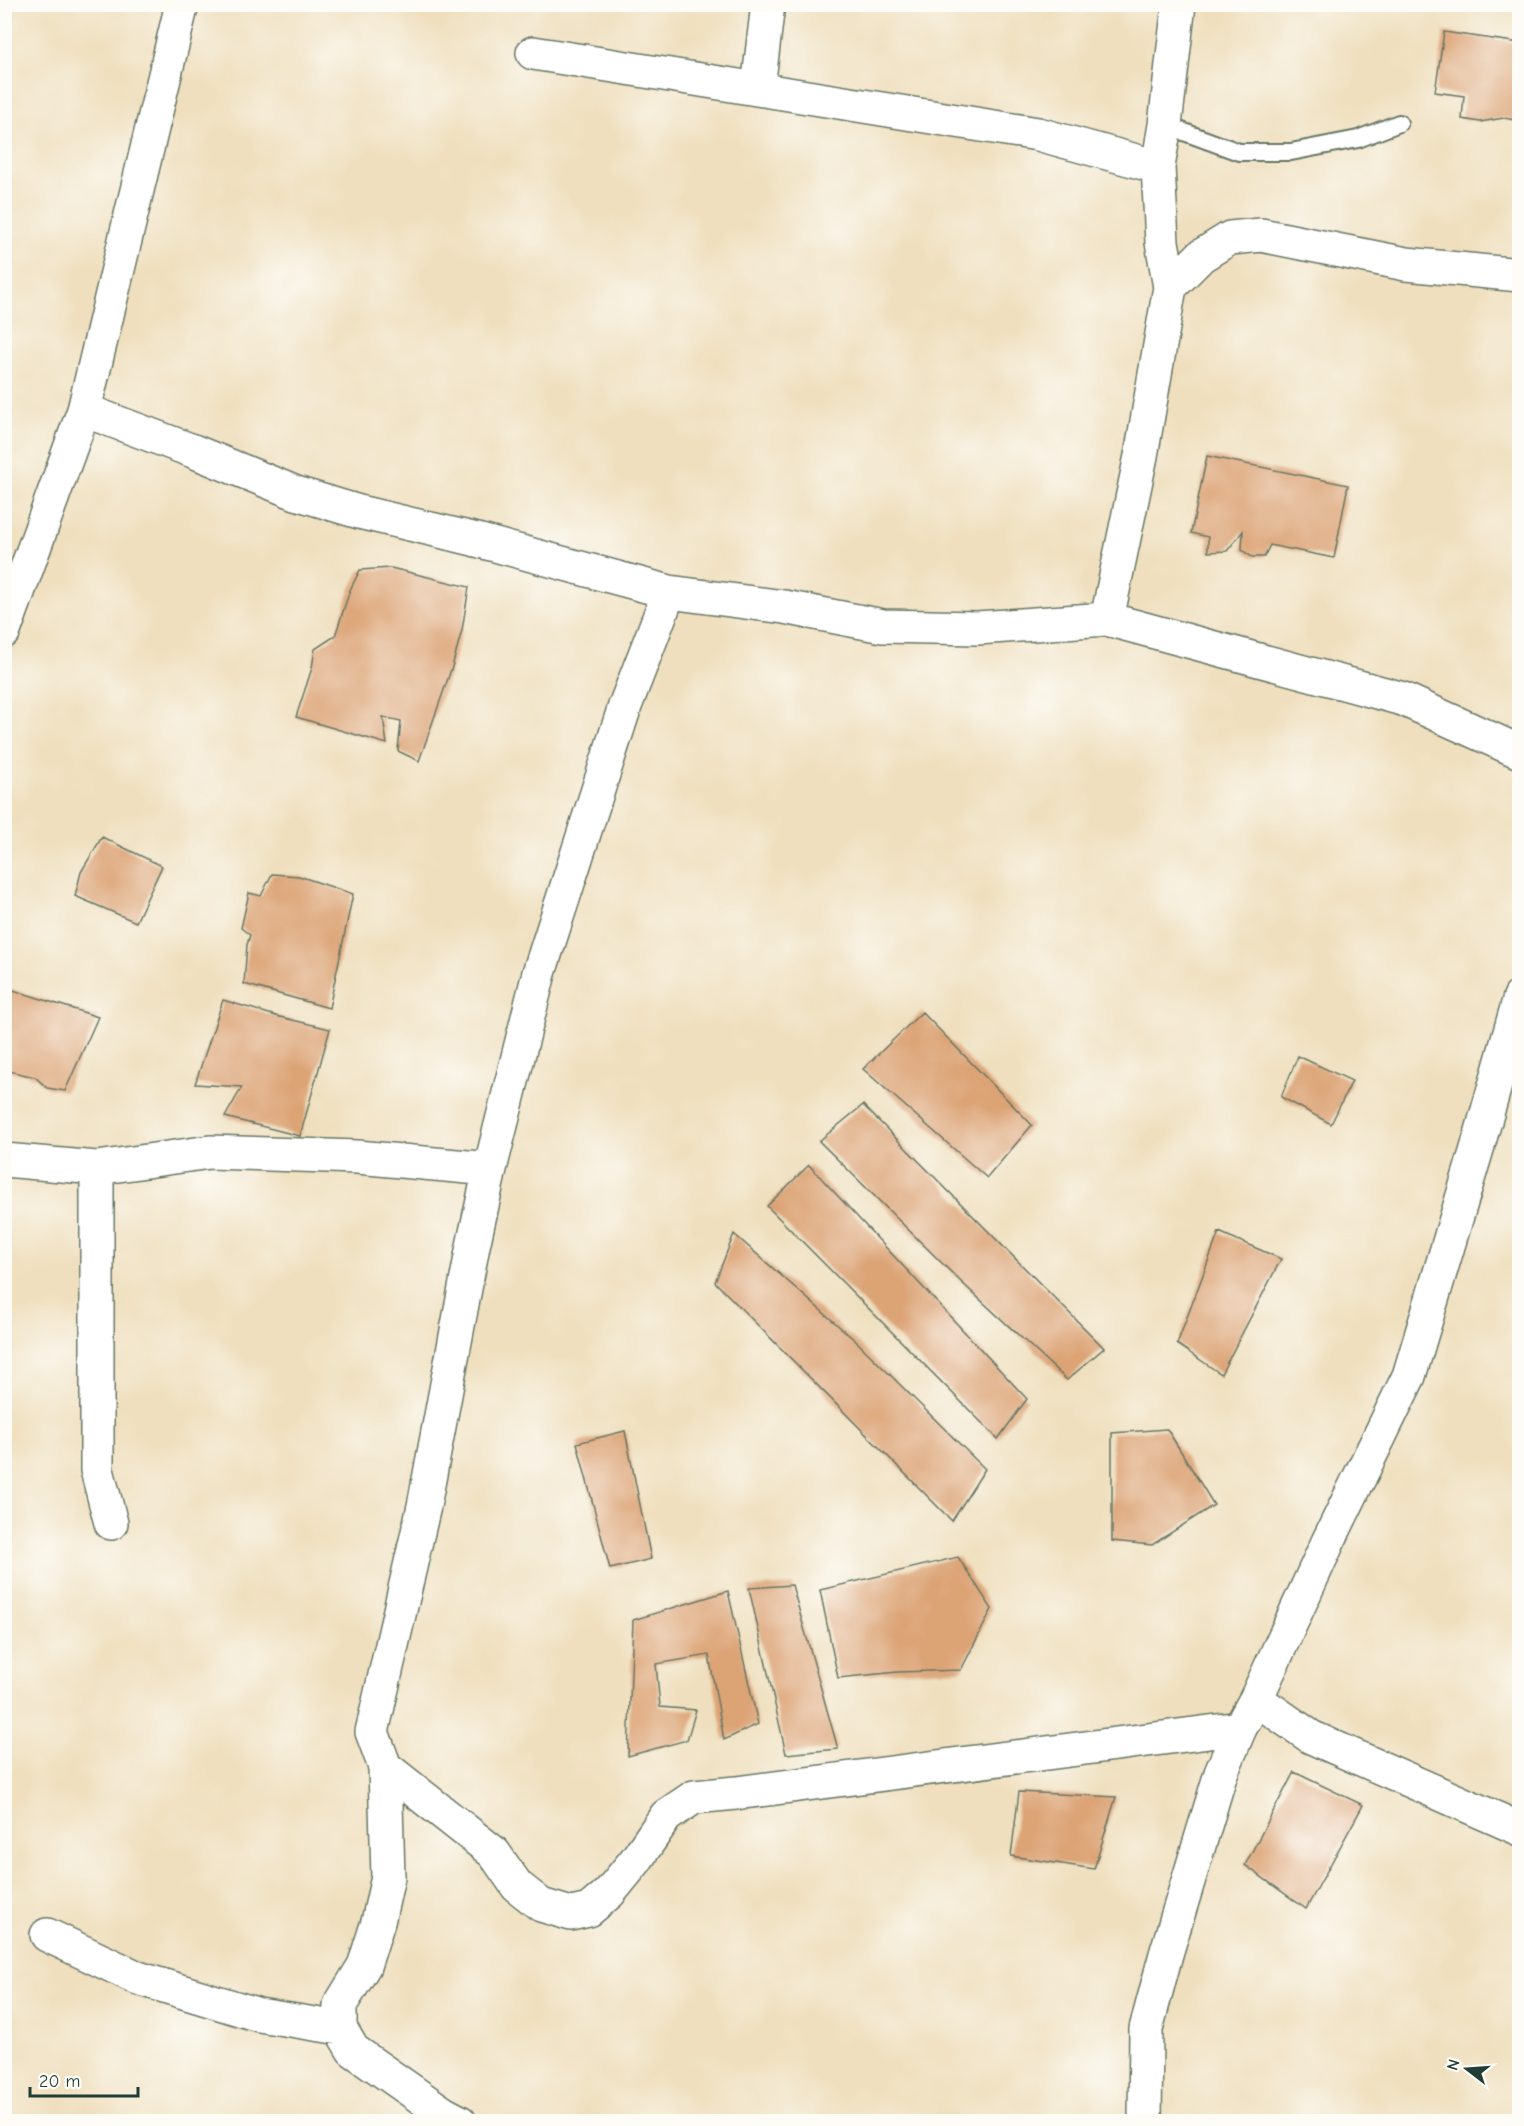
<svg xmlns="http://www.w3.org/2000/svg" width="1524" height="2126" font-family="'Comic Neue',sans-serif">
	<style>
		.building { fill: #dca374 }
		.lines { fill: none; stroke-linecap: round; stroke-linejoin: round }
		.lane-casing { stroke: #687664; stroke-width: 20 }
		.street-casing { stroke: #687664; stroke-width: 36 }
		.lane { stroke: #fff; stroke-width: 16 }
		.street { stroke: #fff; stroke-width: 33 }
	</style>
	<rect width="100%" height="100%" fill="#fdfcf7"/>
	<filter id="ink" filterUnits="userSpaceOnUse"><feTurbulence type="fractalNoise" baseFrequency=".0167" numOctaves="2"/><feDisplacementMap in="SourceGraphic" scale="12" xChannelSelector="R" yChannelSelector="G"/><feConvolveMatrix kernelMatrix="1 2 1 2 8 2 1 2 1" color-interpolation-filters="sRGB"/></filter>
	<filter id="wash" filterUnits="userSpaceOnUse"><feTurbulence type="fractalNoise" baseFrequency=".008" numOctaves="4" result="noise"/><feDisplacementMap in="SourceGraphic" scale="24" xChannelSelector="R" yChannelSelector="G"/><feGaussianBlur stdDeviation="1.35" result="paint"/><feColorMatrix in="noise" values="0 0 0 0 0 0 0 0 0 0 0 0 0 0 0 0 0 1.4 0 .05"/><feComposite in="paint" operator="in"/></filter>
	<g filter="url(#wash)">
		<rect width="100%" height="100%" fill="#efdfbe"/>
		<g id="blocks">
			<path class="building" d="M1444,32L1520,43V121L1504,118L1480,122L1462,119L1464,96L1435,92Z
				M1207,456L1348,485L1334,558L1270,545L1264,557H1252L1242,550L1243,531L1227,551L1208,552V537L1191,533Z
				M391,568L469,587L462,630L452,667L419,761L398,751L401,721L383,717L387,744L296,717L312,668L315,649L335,636L350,590L360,570Z
				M102,837L162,866L136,922L75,896L81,872Z
				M272,874L299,876L353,894L329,1008L244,984L247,945L250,935L241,928L249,893L261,896Z
				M4,987L98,1017L65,1091L47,1088L35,1077L4,1070Z
				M223,1000L276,1016L330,1029L300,1136L225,1117L242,1087L195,1084Z
				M922,1012L1032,1125L987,1178L863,1069Z
				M1298,1056L1352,1081L1331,1124L1281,1097Z
				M863,1105L1104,1348L1067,1380L959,1280L819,1141Z
				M809,1165L1027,1399L998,1439L767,1206Z
				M1219,1232L1281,1259L1221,1374L1177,1344Z
				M734,1234L858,1343L985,1469L952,1521L715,1282Z
				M1167,1429L1214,1505L1152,1545L1112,1541V1433Z
				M625,1431L651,1559L610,1569L577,1443Z
				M958,1557L992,1609L961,1670L898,1672L838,1678L820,1590Z
				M792,1585L838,1749L786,1754L749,1588Z
				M728,1591L758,1724L724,1740L709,1655L656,1664L660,1707L696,1710L687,1740L628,1756L633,1620Z
				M1294,1772L1363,1805L1306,1909L1245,1865Z
				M1019,1792L1116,1797L1094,1869L1011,1856Z"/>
		</g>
	</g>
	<g filter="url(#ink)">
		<use href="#blocks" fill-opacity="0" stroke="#687664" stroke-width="1.5"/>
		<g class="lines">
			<g class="lane-casing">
				<path id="lane" d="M1165,125L1239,152H1291L1358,139L1399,123"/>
			</g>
			<g class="street-casing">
				<path id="street" d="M533,53L1038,134L1158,167
					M758,88L768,4
					M1170,287L1201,256L1230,238L1261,235L1406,264L1520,275
					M84,410L193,451L296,493L359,512L473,539L669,592L784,607L883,626L977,628L1107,619L1403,699L1520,752
					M1107,619L1141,456L1170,287L1162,242L1158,167L1165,125L1179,4
					M4,631L84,410L182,4
					M4,1160L97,1168L210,1152L357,1157L490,1169
					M97,1168V1470L111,1523
					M1256,1699L1311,1737L1520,1829
					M385,1767L494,1853L517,1886L541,1905L571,1914L589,1910L609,1893L636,1860L666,1816L694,1797L736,1793L1240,1728
					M47,1935L138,1978L259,2015L340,2028
					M460,2122L443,2113L353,2050L340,2028V2005L364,1966L378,1922L388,1877L385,1767L372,1732L424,1506L473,1246L490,1169L539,973L625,706L669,592
					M1145,2122L1146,2029L1166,1954L1221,1773L1240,1728L1256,1699L1328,1542L1409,1376L1477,1149L1520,997"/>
			</g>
			<use href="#lane" class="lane"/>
			<use href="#street" class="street"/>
		</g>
	</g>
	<rect width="1524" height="2126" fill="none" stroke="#fdfcf7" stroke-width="24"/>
	<g transform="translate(1467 2069) rotate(287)" stroke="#fdfcf7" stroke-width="4.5" paint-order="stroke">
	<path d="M0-4.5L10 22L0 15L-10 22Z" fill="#1f3d34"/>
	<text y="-9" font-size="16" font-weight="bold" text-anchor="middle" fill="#1f3d34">N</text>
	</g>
	<path d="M30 2087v9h108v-9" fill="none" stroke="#1f3d34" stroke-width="3"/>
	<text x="39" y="2087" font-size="18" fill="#1f3d34" stroke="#fdfcf7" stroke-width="4.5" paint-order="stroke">20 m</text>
</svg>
